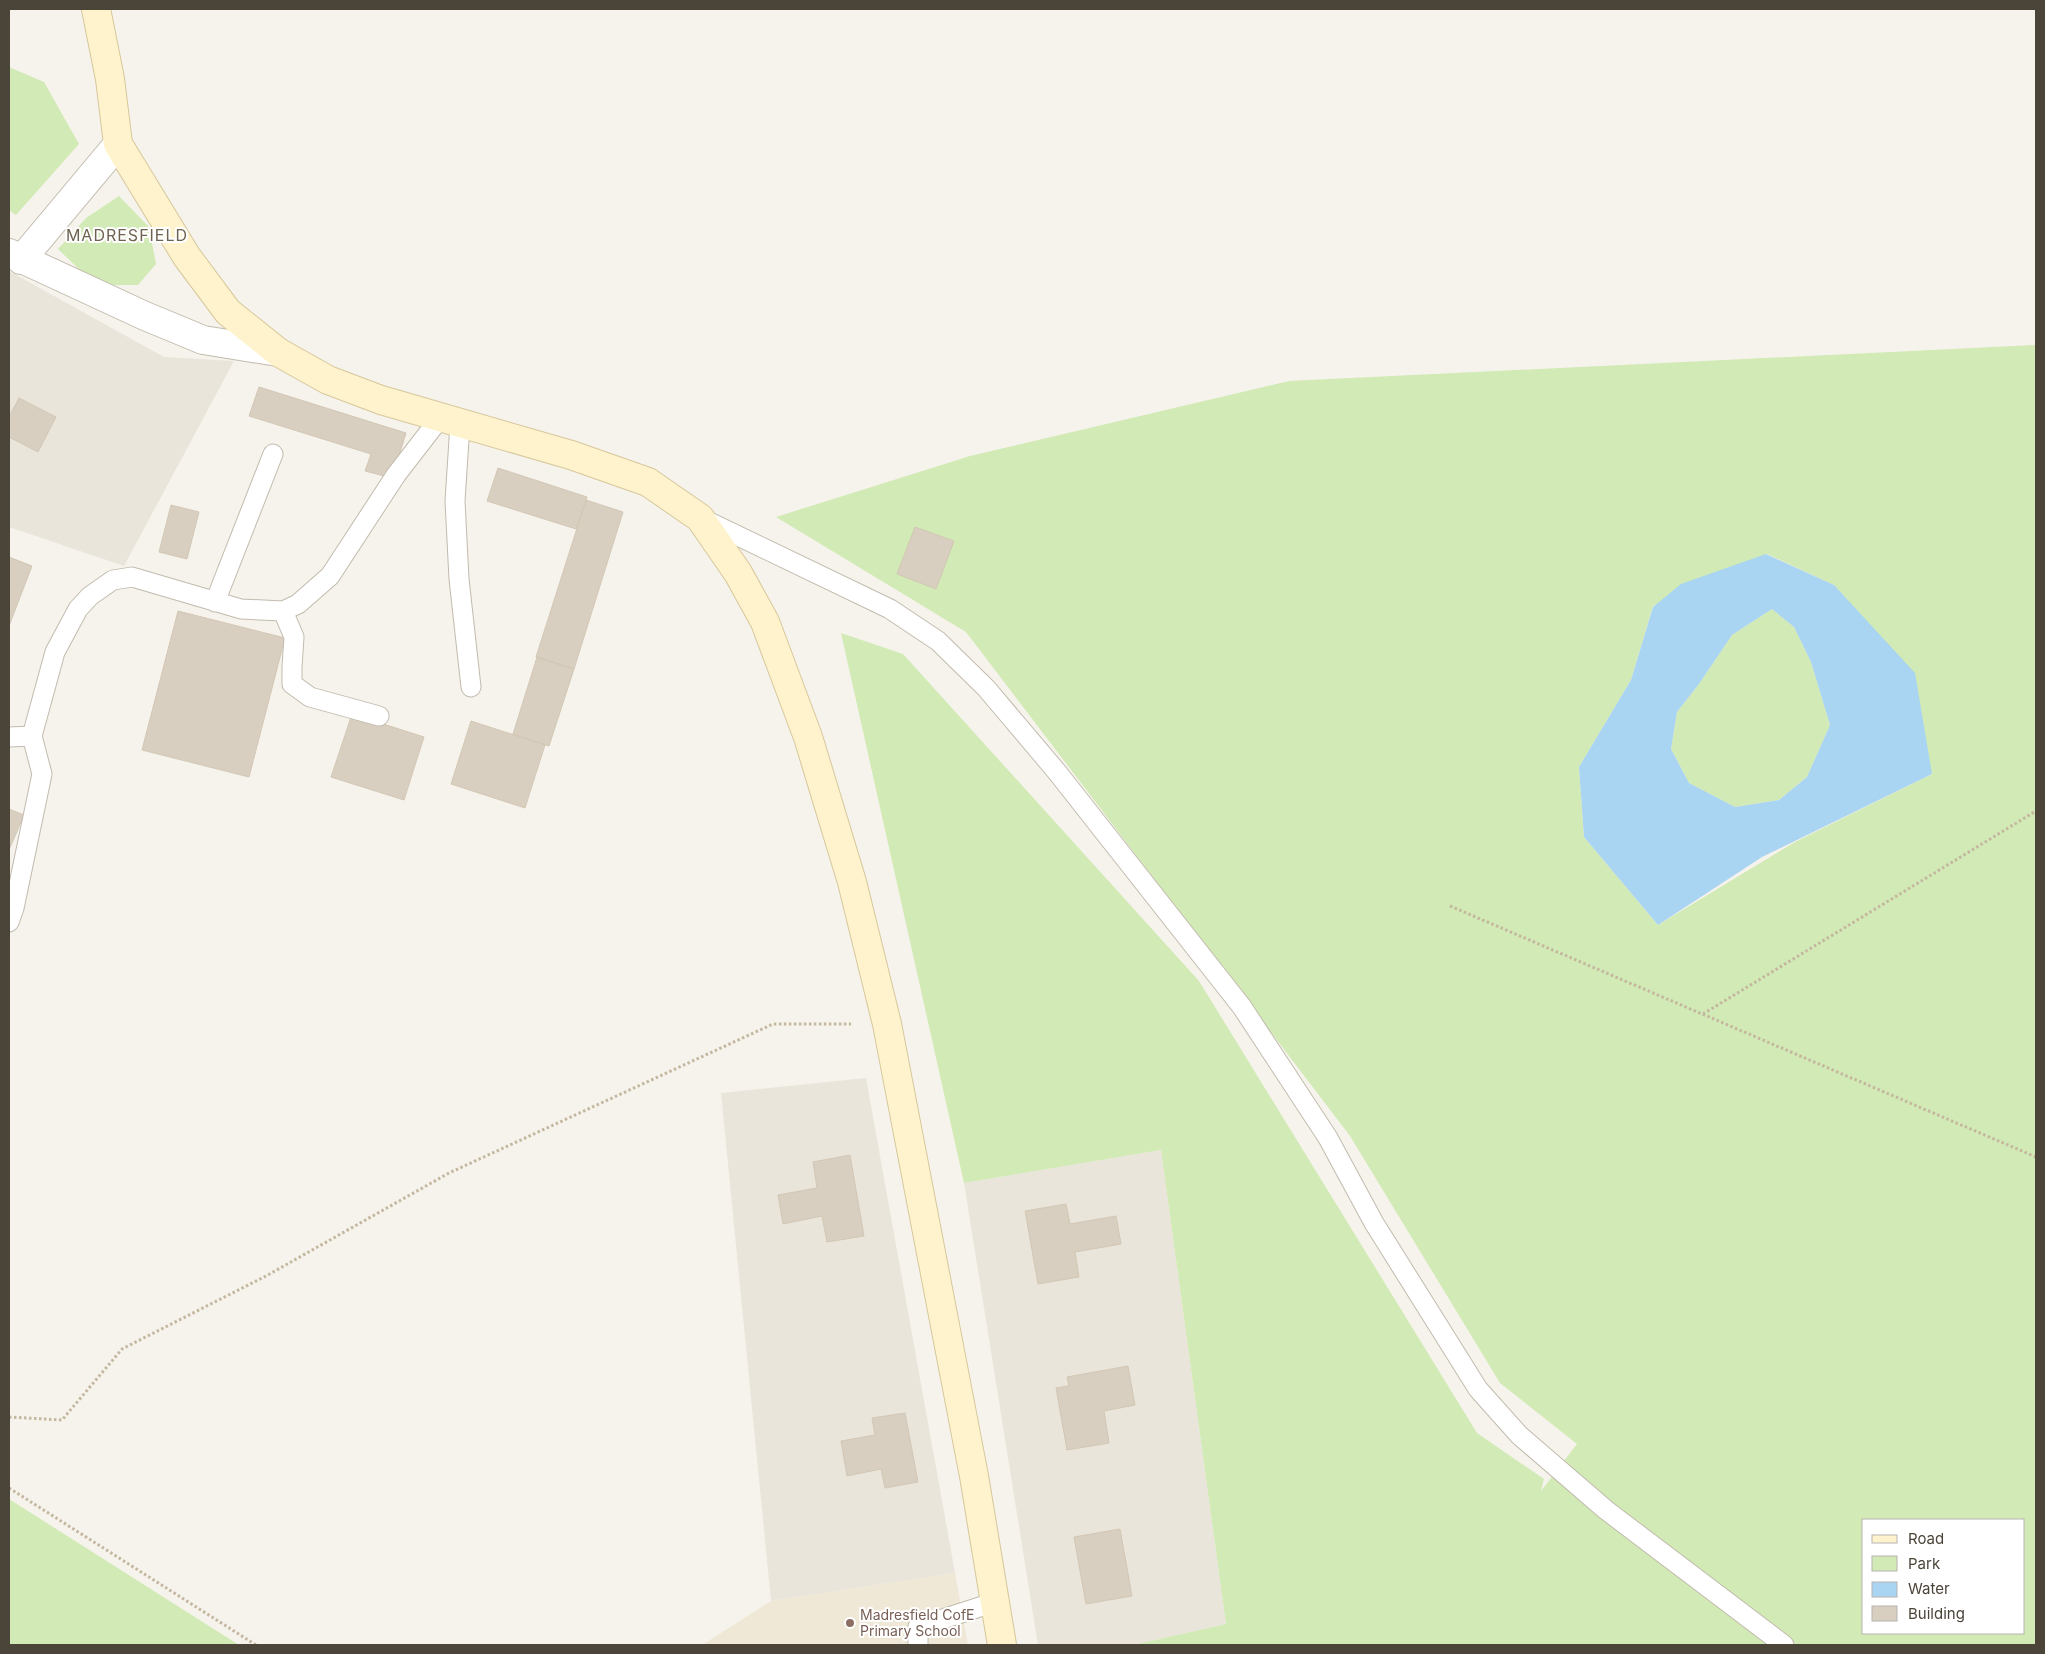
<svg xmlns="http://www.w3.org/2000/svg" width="2045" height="1654" font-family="Inter,sans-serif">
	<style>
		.residential { fill: #eae5da }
		.education { fill: #efe8d6 }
		.green { fill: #d2eab5; fill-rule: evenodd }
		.water { fill: #a9d4f2; fill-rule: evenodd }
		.building { fill: #d8cfc1; stroke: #d3c7b4 }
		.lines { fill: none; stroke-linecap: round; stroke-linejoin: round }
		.lane-casing { stroke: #c2bbae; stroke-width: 21 }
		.street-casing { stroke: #c2bbae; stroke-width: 30 }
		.secondary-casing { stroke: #d6c79b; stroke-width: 30 }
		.path { stroke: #c4b79f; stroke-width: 3; stroke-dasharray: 2.5 2.5; stroke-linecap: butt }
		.lane { stroke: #fff; stroke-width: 19 }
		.street { stroke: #fff; stroke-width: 28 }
		.secondary { stroke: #fff3cd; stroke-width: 28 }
		.education-dot { fill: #8d6e63; stroke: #fff; stroke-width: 2 }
		.labels { text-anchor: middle; stroke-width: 4; stroke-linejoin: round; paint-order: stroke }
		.education-label { font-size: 14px; fill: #785e54; stroke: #fff; text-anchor: start }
		.quarter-label { font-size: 16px; letter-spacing: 1px; fill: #6e6250; stroke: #fff }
	</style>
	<rect width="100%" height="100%" fill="#f6f3ec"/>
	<path class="residential" d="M9,271L164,357L234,361L124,566L9,527Z
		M866,1078L955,1573L771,1601L721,1093Z
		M1161,1150L1226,1624L1133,1645H1038L964,1183Z"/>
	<path class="education" d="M955,1573L968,1645H702L771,1601Z"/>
	<path class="green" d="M9,67L44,82L79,144L16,215L9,210Z
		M119,196L149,227L156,264L138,285H113L85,275L58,249L86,218Z
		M2036,345V1645H1133L1226,1624L1161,1150L964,1183L841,633L903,654L1199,981L1477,1433L1544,1479L1541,1491L1577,1444L1500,1383L1350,1136L966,632L776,517L970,456L1289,381ZM1767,554L1834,585L1932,774L1795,842L1658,925L1584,837L1579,767L1631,680L1653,606ZM1864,1520H2024V1633H1864Z
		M1772,609L1794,627L1811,662L1830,725L1807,777L1779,800L1735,807L1689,783L1671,749L1677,712L1699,684L1732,635Z
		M9,1499L239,1645H9Z"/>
	<path class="water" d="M1766,554L1834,585L1915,673L1932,774L1762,857L1658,925L1584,837L1579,767L1631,680L1653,607L1681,584ZM1772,609L1794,627L1811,662L1830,725L1807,777L1779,800L1735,807L1689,783L1671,749L1677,712L1699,684L1732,635Z"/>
	<path class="building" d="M259,387L406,433L392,478L365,471L371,454L249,416Z
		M19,398L56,417L38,452L9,437V417Z
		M498,468L587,497L576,529L487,501Z
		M586,500L623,512L574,669L536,657Z
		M171,505L199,512L187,559L159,552Z
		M915,527L954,541L936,589L897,574Z
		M9,557L32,566L9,626Z
		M178,611L285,638L249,777L142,750Z
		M537,657L574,669L549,746L513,734Z
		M352,714L424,737L404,800L331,777Z
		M471,721L545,745L525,808L451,784Z
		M9,809L24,815L9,850Z
		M850,1155L864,1236L827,1242L822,1216L783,1224L778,1195L817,1188L813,1162Z
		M1066,1204L1070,1224L1116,1216L1121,1244L1075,1252L1079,1277L1038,1284L1025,1211Z
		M1128,1366L1135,1405L1104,1411L1109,1443L1067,1450L1056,1388L1069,1386L1067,1377Z
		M905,1413L918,1482L885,1488L881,1469L847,1476L841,1441L875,1435L872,1418Z
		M1120,1529L1132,1596L1086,1604L1074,1537Z"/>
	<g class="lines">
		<g class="lane-casing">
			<path id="lane" d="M460,424L455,501L459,579L471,687
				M701,518L890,609L938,641L986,688L1057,772L1242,1007L1328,1138L1374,1223L1478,1389L1519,1435L1606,1510L1784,1645
				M215,602L273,454
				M283,611L294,637L292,667V684L310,697L379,716
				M9,737L32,736
				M9,922L14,908L42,774L32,736L55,652L78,609L90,596L113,580L132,577L241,609L283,611L298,604L330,576L396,475L440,418
				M918,1645V1627L995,1602"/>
		</g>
		<g class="street-casing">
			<path id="street" d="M9,253L145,316L203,340L278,352
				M21,260L118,144"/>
		</g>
		<g class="secondary-casing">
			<path id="secondary" d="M96,9L110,79L118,144L187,257L228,312L278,352L328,380L381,400L571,455L648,482L700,518L738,573L765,622L808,737L852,882L887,1024L974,1476L1002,1645"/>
		</g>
		<path class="path" d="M1450,906L2036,1157
			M1703,1014L2036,811
			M9,1417L62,1420L122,1349L266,1276L449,1173L773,1024H851
			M9,1488L256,1645"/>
		<use href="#lane" class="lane"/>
		<use href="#street" class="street"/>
		<use href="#secondary" class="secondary"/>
	</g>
	<circle class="education-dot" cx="850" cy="1623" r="5"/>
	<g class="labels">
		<g class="education-label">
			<text x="860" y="1620">Madresfield CofE<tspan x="860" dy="16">Primary School</tspan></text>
		</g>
		<g class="quarter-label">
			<text x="127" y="241">MADRESFIELD</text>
		</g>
	</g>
	<rect width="2045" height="1654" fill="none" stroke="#4b4439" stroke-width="20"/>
	<rect x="1862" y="1519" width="162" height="115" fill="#ffffff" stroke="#b7b4b0"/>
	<rect x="1872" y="1535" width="25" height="8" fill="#fff3cd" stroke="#b7b4b0"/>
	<text x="1908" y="1544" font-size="15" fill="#4b4439">Road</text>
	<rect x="1872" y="1556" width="25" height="15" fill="#d2eab5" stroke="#b7b4b0"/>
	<text x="1908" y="1569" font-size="15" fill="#4b4439">Park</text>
	<rect x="1872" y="1582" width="25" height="15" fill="#a9d4f2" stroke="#b7b4b0"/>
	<text x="1908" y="1594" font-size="15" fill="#4b4439">Water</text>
	<rect x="1872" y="1606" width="25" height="15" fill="#d8cfc1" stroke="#b7b4b0"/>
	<text x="1908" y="1619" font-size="15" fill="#4b4439">Building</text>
</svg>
